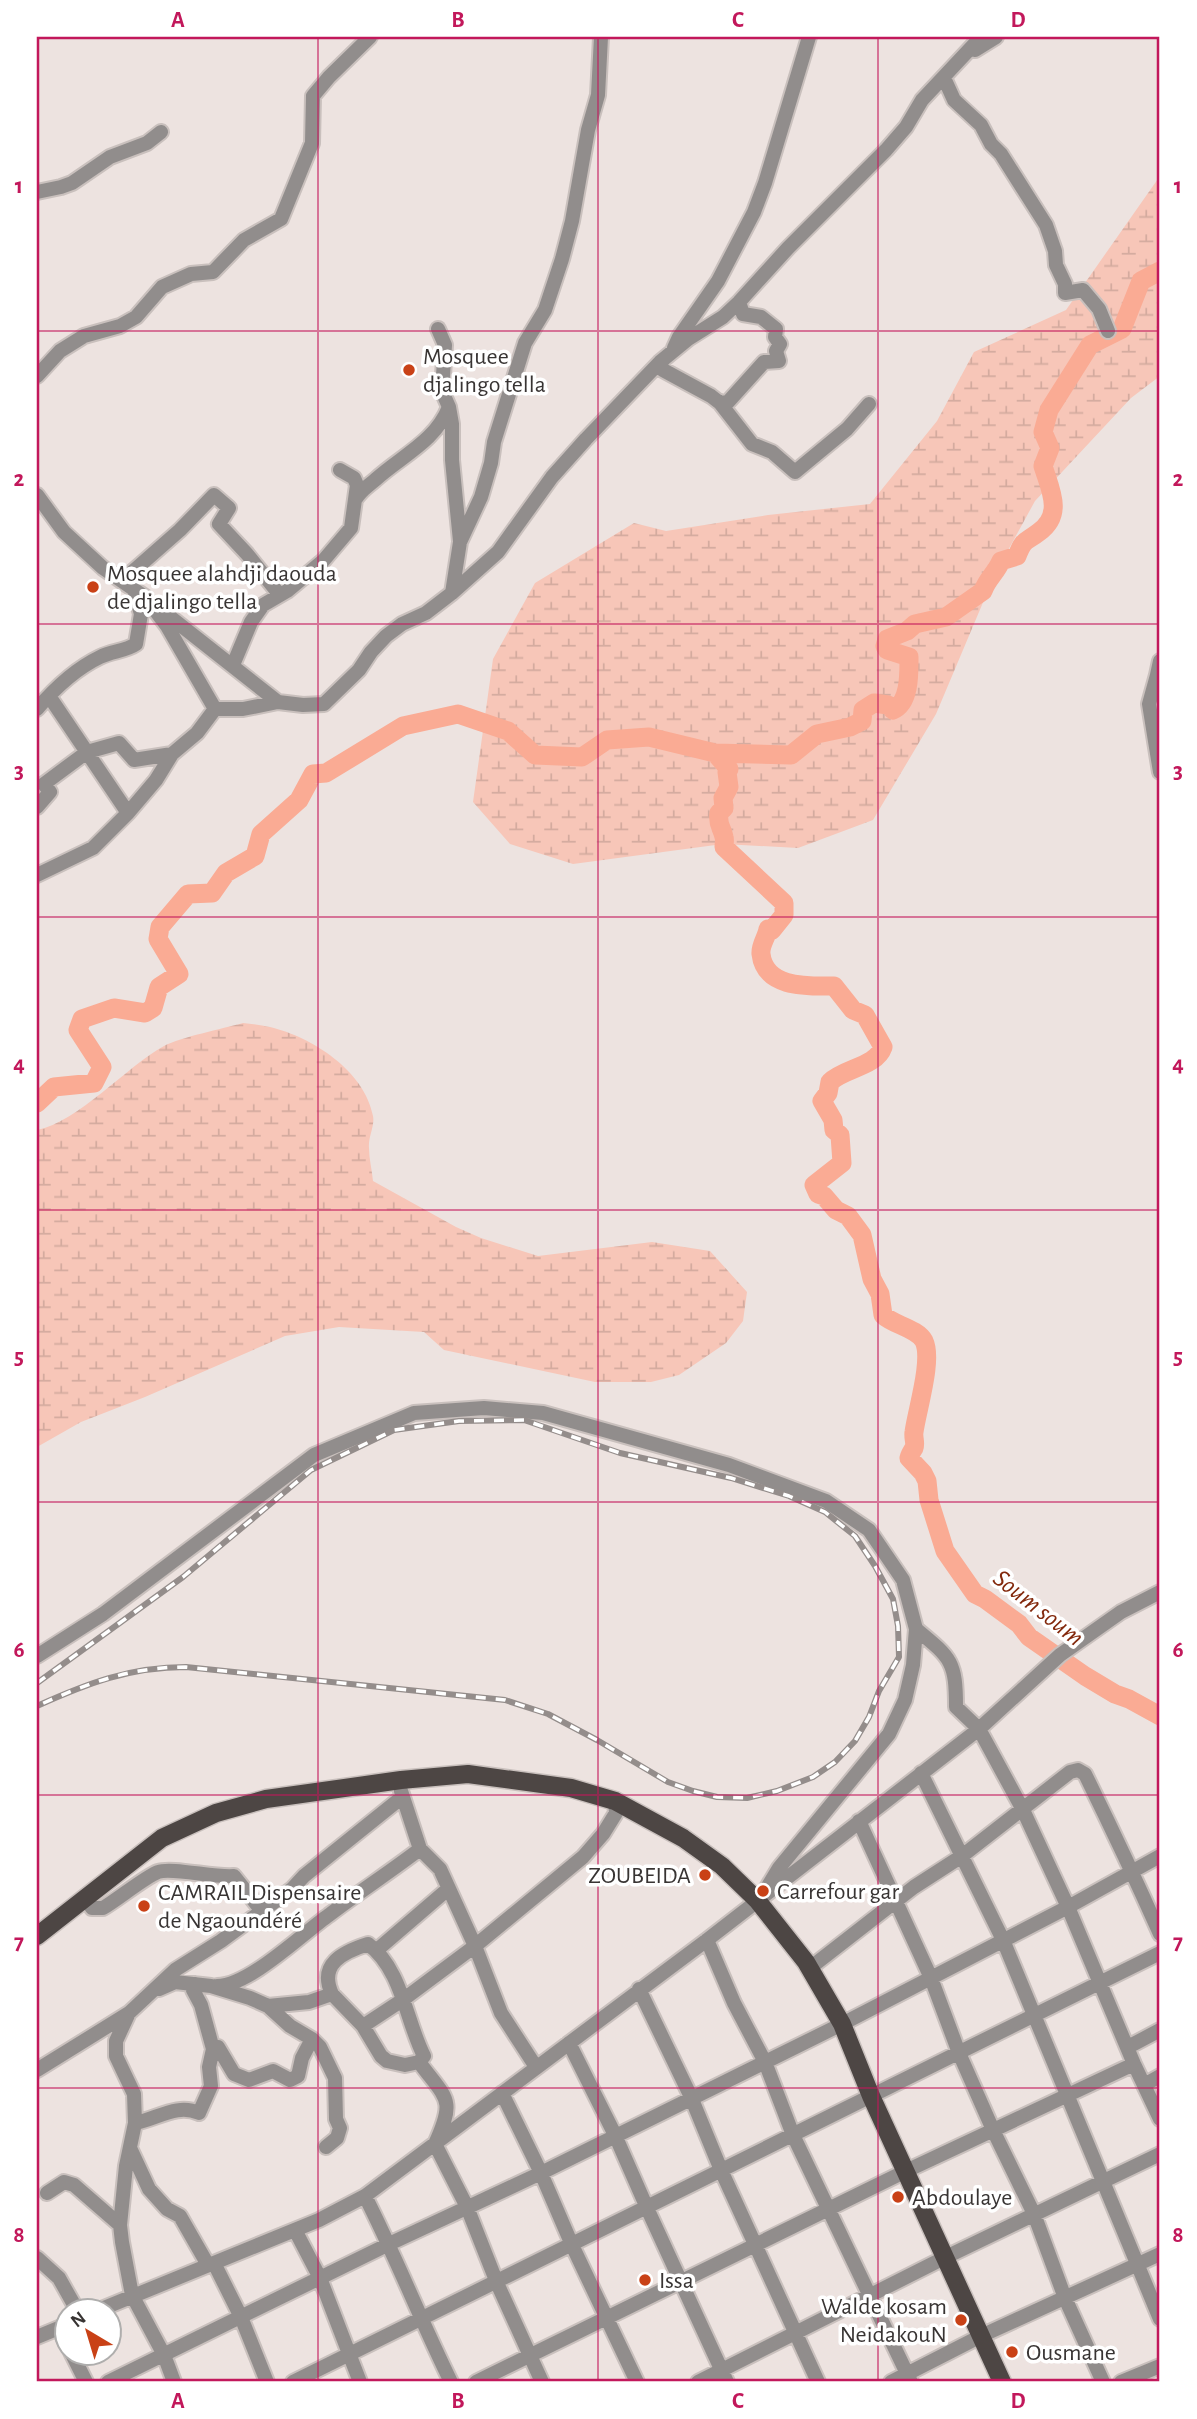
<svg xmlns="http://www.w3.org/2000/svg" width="1197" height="2419" font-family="'Alegreya Sans',sans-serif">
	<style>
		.wetland { fill: url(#wetland-marsh) }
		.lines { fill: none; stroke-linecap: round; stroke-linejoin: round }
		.river { stroke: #faab94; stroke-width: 19 }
		.minor-casing { stroke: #c9c0bd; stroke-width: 18 }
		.major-casing { stroke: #c9c0bd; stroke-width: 21 }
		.minor { stroke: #918d8c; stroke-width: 14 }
		.major { stroke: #4d4644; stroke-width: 18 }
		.rail-casing { stroke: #948d8b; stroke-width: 6 }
		.rail { stroke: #fff; stroke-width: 3.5; stroke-dasharray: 10; stroke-linecap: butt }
		.grid { fill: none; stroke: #c2185b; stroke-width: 2; stroke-opacity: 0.55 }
		.poi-dot { fill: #c94116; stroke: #fff; stroke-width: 2.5 }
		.labels { text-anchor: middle; stroke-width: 7; stroke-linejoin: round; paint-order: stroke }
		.poi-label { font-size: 24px; fill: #383433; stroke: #fff; text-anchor: start }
		.water-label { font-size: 26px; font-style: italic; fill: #83290d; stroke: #fff }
		.neatline { fill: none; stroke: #c2185b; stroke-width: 2.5 }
		.grid-label { font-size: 23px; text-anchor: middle; font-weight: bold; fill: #c2185b }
	</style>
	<defs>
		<pattern id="wetland-marsh" width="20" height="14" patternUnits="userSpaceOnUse" patternTransform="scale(1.75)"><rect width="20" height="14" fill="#f7c6b8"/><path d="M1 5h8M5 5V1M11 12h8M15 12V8" fill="none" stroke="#d4ab9f"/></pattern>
	</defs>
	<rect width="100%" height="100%" fill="#ede3e0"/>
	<path class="wetland" d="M1160,176V376L1131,398L1035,501L995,574L936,714L873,820L798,848L723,844L573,864L510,844L473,802L493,659L535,583L634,523L666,531L768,515L870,504L937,421L974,352L1066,310Z
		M243,1023C252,1024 261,1025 270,1027C312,1037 365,1071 373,1116C375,1126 368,1137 369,1148C369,1159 372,1170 373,1181L456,1227L481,1238L538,1256L652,1242L710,1251L747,1292L743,1321L726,1343L679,1375L651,1382H595L444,1350L424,1332L339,1327L285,1336L145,1397L81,1422L37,1447V1130C78,1122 126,1067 164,1046C181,1037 222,1029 243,1023Z"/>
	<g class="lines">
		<path class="river" d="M715,753L729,769L727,772L729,787L723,798L724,808L719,813C717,825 722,827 724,837C725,840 724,844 724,847L784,903V915L772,930L768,929C767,937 760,945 761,954C765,989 809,986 834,986L853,1010L865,1015L883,1047C876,1067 844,1068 830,1082L828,1093L822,1101L833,1120L834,1130L840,1135L842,1163L814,1185L818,1194L824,1196L836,1210L848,1216L862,1235L872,1279L880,1294L883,1315C893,1325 917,1328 924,1341C933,1360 917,1410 914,1432C913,1438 916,1443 914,1448C912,1451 910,1454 909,1458L923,1473L927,1481L929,1500L945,1551L975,1594L985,1599L1019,1624L1029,1637L1085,1676L1115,1694L1129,1699L1160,1716
			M37,1103L54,1087L94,1083L102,1067L78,1030L82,1019L114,1008L145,1013L153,1008L159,987L179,974L158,939L160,927L188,894L212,893L226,873L255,856L261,834L299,800L313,774L326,773L403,726L458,714L508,731L535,755L582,757L607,740L649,737L715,753L791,755L817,734L850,727L862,721L863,710L874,703L888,705L893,710C910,703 909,673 909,657L887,650L885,646L887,639L907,631L915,624L946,617L983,591C987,579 996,573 1001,561L1017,556C1024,538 1025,543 1039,532C1064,514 1050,489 1043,466L1050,448L1043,432L1049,410L1090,345L1122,329L1141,281L1160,271"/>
		<g class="minor-casing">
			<path id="minor" d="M975,50L996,37
				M944,78L954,100L981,125L991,144L1001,154L1046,225L1055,251L1056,265L1065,284V293L1083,290L1099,309L1108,331
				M37,192L61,187L72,183L110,157L147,143L161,132
				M438,329L445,345L442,391L449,407L452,424V460L460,541
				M674,348L679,337L718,281L754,212L765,183L809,37
				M660,362L663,370L711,396L720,403L752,444L772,452L795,472L847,429L869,404
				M37,376L60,351L84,336L120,326L136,317L162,287L191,274L213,272L244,240L281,219L312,143L313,96L329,77L370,37
				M720,403L728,402L764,362L779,361L776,351L780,344L775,337L776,329L761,317L743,314L739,302
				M37,495L64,532L103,568L145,597L167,626L215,709L197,733L172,754L156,780L128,813L93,848L37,875
				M355,500C361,490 367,487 375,480C401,456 435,442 449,407
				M122,581L180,530L214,495L229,508L219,524L247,554L279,594
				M452,593L460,542L481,497L491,463L494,442L525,343L545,310L562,259L572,221L588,130L598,95L601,37
				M160,609L278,702
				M233,665L251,622L263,605L287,591L323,561L351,528L357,485L354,478L340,470
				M1157,675L1160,661
				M1160,675H1157L1149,704L1160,772
				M49,696L128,813
				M37,709C55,688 75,669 100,657C112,651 126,651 136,644L141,614L134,589
				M215,709H243L278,702L303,705L324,704L359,670L371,652L386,636L402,624L426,613L452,593L498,552L552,477L586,439L660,362L688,339L723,317L739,302L788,248L886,150L906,127L922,100L981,37
				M37,807L50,792L44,784L87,752L119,743L134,760L172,754
				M916,1629C951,1658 956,1661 956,1707L979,1729L1023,1810L1068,1907L1134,2064L1160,2119
				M37,1656L103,1614L314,1455L414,1413L484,1408L543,1413L729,1465L826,1501L869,1530L903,1580L916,1629L913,1665L905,1700L889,1734L779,1868L762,1896
				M921,1773L1003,1940L1160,2319
				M401,1791L420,1849L440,1869L475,1946L501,2013L536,2067
				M859,1821L931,1978L959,2053L993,2130L1034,2214L1065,2298L1103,2382
				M85,1898L92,1908H103C117,1900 145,1877 158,1872C172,1867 215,1878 234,1876L261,1910
				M707,1940L734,2003L765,2062L793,2135L911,2382
				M377,1950L448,1889
				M810,1968L914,1887L962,1856L1070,1772L1078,1770L1085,1774C1111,1827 1136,1880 1160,1934
				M217,1986C249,1986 302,1934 329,1915C359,1892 390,1872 420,1849
				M159,1989L175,1982L211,1986L250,1998L268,2006L290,2026L312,2039L320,2047L335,2078L336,2119L340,2128L337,2138L326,2147
				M639,1989L691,2097L721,2170L818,2382
				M332,1994C318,1964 343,1952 368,1944C402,1969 406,2021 424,2056L419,2062
				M268,2006L309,2002L332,1994L363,2026L381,2056L387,2061L405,2065L419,2062
				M128,2015L116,2041V2056L134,2094L135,2123L126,2166L120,2225L122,2242L132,2295L164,2355L174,2382
				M363,2026L404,1999L475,1946L583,1857L603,1834L616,1813L615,1801
				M569,2043L615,2135L647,2208L727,2382
				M1128,2047L1160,2030
				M213,2049L218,2047L234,2074L249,2080L273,2071L290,2080L298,2076L302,2058L312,2039
				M419,2062C447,2100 456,2098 435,2144L467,2207L497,2283L542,2382
				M37,2070L129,2013L175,1970L221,1941L292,1889L304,1876L401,1798
				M1144,2085L1160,2076
				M502,2093L541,2173L572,2245L637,2382
				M135,2123C157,2119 177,2103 199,2113L211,2086L209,2067L213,2049L201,2005L193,1990L195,1984
				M130,2148L149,2189L167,2209L180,2216L208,2265
				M47,2193L64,2182L74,2185L120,2225
				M365,2196C396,2257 421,2321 451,2382
				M295,2230L320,2278L360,2382
				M37,2258L59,2278L77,2310
				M214,2263L241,2317L267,2382
				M99,2310L319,2220L365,2196L707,1940L979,1729L1060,1655L1121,1612L1160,1592
				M59,2328L66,2343
				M37,2337L66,2325
				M71,2352L86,2382
				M108,2382L389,2244L541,2173L842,2024L1068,1907L1160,1856
				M293,2382L1160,1953
				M476,2382L906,2171L1134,2064
				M698,2382L946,2257L1160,2154
				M891,2382L981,2336L1160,2254
				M1121,2382L1160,2366"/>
		</g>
		<g class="major-casing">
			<path id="major" d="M37,1936L162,1838L216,1813L266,1799L401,1780L468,1774L571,1788L615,1801L683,1838L722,1866L757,1900L806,1962L842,2024L871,2096L1002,2382"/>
		</g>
		<use href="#minor" class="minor"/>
		<use href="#major" class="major"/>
		<g class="rail-casing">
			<path id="rail" d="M37,1683L183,1577L311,1470L394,1430L459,1421L524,1420L620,1453L731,1478L789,1496L825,1512L855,1536L875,1566L893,1599L898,1626L899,1657L879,1691L869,1717L855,1741L835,1762L813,1777L777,1791L747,1798L717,1797L693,1791L668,1782L597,1740L548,1714L505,1700L186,1667C130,1667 88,1683 37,1706"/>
		</g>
		<use href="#rail" class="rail"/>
	</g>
	<path class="grid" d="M318,37V2382M598,37V2382M878,37V2382M37,331H1160M37,624H1160M37,917H1160M37,1210H1160M37,1502H1160M37,1795H1160M37,2088H1160"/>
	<g class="poi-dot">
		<circle cx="409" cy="370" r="7"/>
		<circle cx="93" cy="587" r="7"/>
		<circle cx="705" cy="1875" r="7"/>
		<circle cx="763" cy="1891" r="7"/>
		<circle cx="144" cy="1906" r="7"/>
		<circle cx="898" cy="2197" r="7"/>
		<circle cx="645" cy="2280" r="7"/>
		<circle cx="961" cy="2320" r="7"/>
		<circle cx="1012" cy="2352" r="7"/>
	</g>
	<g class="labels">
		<g class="poi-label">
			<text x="423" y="364">Mosquee<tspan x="423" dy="28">djalingo tella</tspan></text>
			<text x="107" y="581">Mosquee alahdji daouda<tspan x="107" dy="28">de djalingo tella</tspan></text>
			<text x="691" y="1883" text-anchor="end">ZOUBEIDA</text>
			<text x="777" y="1899">Carrefour gar</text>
			<text x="158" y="1900">CAMRAIL Dispensaire<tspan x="158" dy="28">de Ngaoundéré</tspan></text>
			<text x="912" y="2205">Abdoulaye</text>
			<text x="659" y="2288">Issa</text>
			<text x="947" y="2314" text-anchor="end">Walde kosam<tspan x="947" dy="28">NeidakouN</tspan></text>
			<text x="1026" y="2360">Ousmane</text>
		</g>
		<g class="water-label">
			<text transform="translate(1039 1607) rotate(38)" y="9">Soum soum</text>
		</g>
	</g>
	<rect width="1197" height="2419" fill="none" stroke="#ffffff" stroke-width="77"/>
	<g transform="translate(88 2332) rotate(322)"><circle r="33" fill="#ffffff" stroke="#afaead" stroke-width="2"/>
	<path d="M0-5L12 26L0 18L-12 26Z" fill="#c94116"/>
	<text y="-10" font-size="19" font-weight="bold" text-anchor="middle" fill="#383433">N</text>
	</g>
	<rect x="38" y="38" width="1120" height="2342" class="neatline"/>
	<g class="grid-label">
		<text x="178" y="27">A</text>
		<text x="458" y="27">B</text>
		<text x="738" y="27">C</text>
		<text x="1018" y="27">D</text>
		<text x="19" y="193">1</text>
		<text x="1178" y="193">1</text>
		<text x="19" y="486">2</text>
		<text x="1178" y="486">2</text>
		<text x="19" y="778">3</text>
		<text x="1178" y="778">3</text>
		<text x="19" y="1071">4</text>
		<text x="1178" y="1071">4</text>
		<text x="19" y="1364">5</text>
		<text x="1178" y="1364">5</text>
		<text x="19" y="1657">6</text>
		<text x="1178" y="1657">6</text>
		<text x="19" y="1949">7</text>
		<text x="1178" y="1949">7</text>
		<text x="19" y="2242">8</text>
		<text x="1178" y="2242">8</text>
		<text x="178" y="2408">A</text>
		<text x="458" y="2408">B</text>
		<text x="738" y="2408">C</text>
		<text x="1018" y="2408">D</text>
	</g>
</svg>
